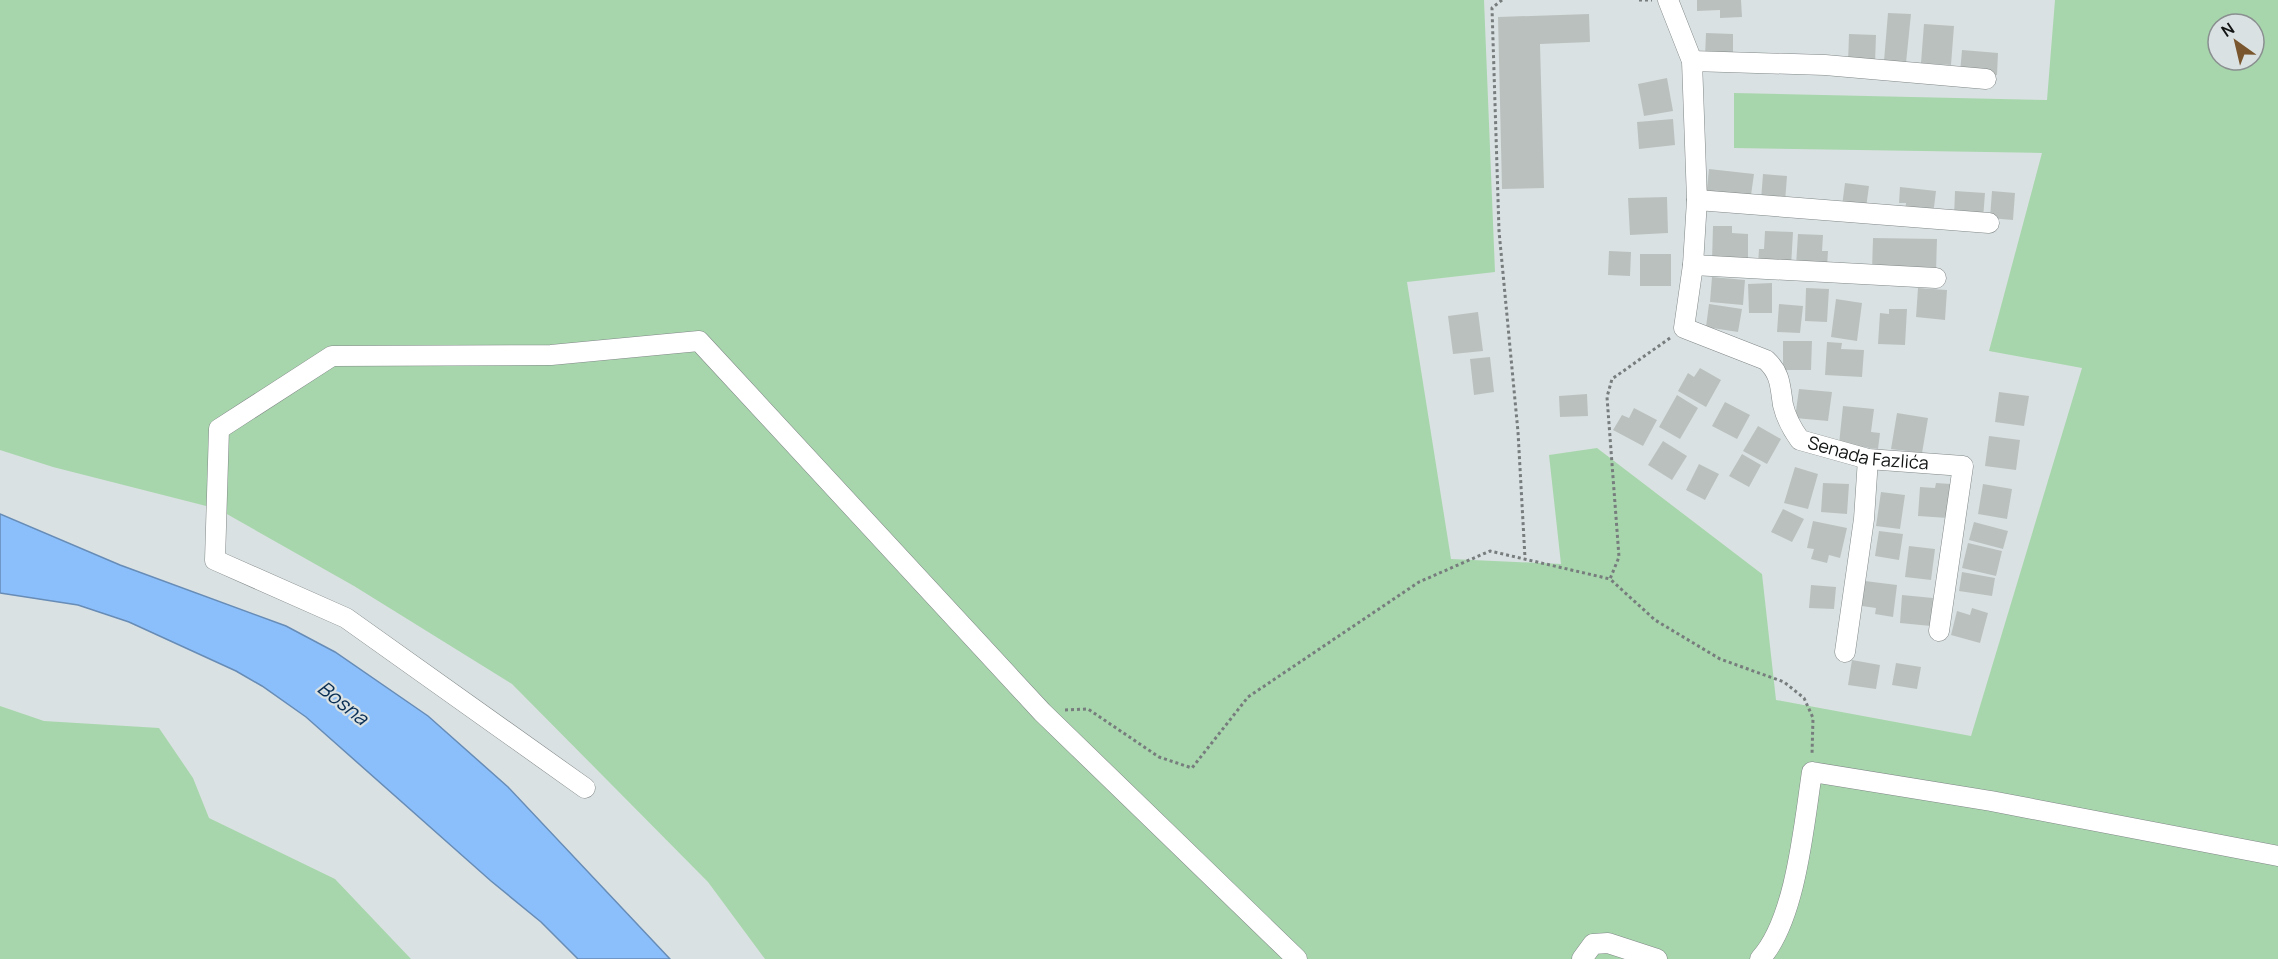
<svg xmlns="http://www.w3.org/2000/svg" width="2278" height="959" font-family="Manrope,sans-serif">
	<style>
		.green { fill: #a7d6ac; fill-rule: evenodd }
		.water { fill: #8bbffc; stroke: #678cb6; stroke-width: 1.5 }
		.building { fill: #bac0be }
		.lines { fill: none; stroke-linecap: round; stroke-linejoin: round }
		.street-casing { stroke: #808787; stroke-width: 21 }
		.path { stroke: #777c7d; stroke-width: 3; stroke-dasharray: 3 3; stroke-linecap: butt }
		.street { stroke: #fff; stroke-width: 20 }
		.labels { text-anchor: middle; stroke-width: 4.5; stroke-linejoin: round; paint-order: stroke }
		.street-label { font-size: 18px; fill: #121414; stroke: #dae1e2 }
		.water-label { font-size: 20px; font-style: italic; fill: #092e54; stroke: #dae1e2 }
	</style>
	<rect width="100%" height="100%" fill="#dae1e2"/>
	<path class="green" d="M0,0H1484L1495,272L1407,282L1451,559L1561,564L1549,455L1597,448L1762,574L1776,700L1971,736L2082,368L1989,351L2042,153L1734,148V93L2047,100L2055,0H2278V959H765L708,882L512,684L354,586L218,509L53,467L0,450ZM2218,24H2254V60H2218Z
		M0,706L44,721L159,728L193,778L209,818L335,879L411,959H0Z"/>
	<path class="water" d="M0,514L120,565L286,626L335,652L428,716L508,787L670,959H578L541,922L491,881L306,717L262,686L236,671L129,622L78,605L0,593Z"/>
	<path class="building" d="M1697,0H1741L1742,17L1720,18V10L1697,11Z
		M1888,13L1911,14L1906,63L1884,61Z
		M1589,14L1590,42L1540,44L1544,188L1502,189L1498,17Z
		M1924,24L1954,26L1951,65L1921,63Z
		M1706,33L1733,34V58L1705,57Z
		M1849,34L1876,35L1875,64L1848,63Z
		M1962,50L1998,53L1997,75L1960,73Z
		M1667,78L1673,111L1644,116L1638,84Z
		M1673,119L1675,145L1639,149L1637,122Z
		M1709,169L1754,174L1750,202L1706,197Z
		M1763,174L1787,176L1785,202L1761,200Z
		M1845,183L1869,186L1866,208L1842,206Z
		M1900,187L1936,191L1933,215L1905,212L1906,203H1899Z
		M1955,191L1985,193L1983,219L1954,217Z
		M1992,191L2015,193L2013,220L1990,218Z
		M1667,197L1668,233L1630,235L1628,198Z
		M1713,226H1732V233L1748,234V261H1712Z
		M1765,231L1793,232L1791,267L1758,265L1759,249H1764Z
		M1798,234L1823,235L1822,251H1828L1827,267L1796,266Z
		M1873,238L1937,239L1936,272L1872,271Z
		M1609,251L1631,252L1630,276L1608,275Z
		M1640,254H1671V286H1640Z
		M1712,277L1745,280L1743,305L1710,302Z
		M1772,283V313H1749L1748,284Z
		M1806,288L1829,289L1827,322L1805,321Z
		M1918,288L1947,290L1945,320L1916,317Z
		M1836,299L1862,303L1857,341L1831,337Z
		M1709,304L1742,309L1738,332L1706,327Z
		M1779,304L1803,306L1800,333L1777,332Z
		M1889,309H1907L1905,345L1878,344L1880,313L1889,314Z
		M1478,312L1483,351L1453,354L1448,316Z
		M1783,341H1812L1811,370H1783Z
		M1827,342L1842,343L1841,349L1864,350L1862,377L1825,375Z
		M1490,357L1494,392L1474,395L1470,359Z
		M1700,368L1721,380L1706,407L1678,391L1688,373L1694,377Z
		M1799,389L1832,392L1828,421L1795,418Z
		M1999,392L2029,396L2024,426L1995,422Z
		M1587,394L1588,416L1560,417L1559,396Z
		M1677,395L1698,408L1680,439L1659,427Z
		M1725,402L1750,415L1737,439L1712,426Z
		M1843,406L1874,409L1871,432L1880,433L1878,449L1839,444Z
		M1634,408L1657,420L1643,446L1613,430L1622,415L1629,418Z
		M1897,413L1928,418L1922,453L1891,449Z
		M1758,426L1781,439L1767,464L1743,451Z
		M1989,436L2020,440L2016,470L1985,466Z
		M1663,441L1687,456L1672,480L1648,465Z
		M1742,454L1761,465L1749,487L1729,476Z
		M1699,464L1719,474L1705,500L1686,490Z
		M1795,467L1818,474L1808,509L1784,503Z
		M1823,483L1849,484L1847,514L1821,512Z
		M1936,483L1951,484L1948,518L1918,516L1920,487L1935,488Z
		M1983,484L2012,489L2007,519L1978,514Z
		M1881,492L1905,495L1900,529L1876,526Z
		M1783,509L1804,519L1792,542L1771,532Z
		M1813,521L1847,528L1840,558L1829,555L1827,563L1811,559L1814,549L1807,548Z
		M1974,522L2008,531L2003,549L1969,540Z
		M1879,531L1903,534L1899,560L1875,556Z
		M1968,543L2002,551L1996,576L1962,568Z
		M1909,546L1935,549L1931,580L1905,577Z
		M1962,572L1995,578L1992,596L1959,591Z
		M1865,581L1897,585L1893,617L1875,614L1876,608L1862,606Z
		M1811,585L1836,587L1834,609L1809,608Z
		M1902,595L1933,598L1931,626L1900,623Z
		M1972,608L1988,613L1980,643L1951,635L1957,611L1970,615Z
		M1852,660L1880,665L1876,689L1848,685Z
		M1896,663L1921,667L1917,689L1892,685Z"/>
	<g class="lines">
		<g class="street-casing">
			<g id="street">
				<path id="s1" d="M1668,0L1692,61L1697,200L1693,265L1684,328L1766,360C1781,374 1780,386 1783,405C1786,418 1792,429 1800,440L1868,459L1963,466L1939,631"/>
				<path d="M1692,61L1825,65L1986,79"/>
				<path d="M1697,200L1989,223"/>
				<path d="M1693,265L1936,278"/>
				<path d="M1845,652L1864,519L1868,459"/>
				<path d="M585,788L346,618L215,560L219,429L332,356L551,355L699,341L1042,712L1297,959"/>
				<path d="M1582,959L1593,944L1608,943L1657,959"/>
				<path d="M1760,959C1796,920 1804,824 1812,772L1991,801L2278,856"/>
			</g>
		</g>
		<path class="path" d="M1502,0L1492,8L1499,231L1518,432L1525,558
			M1639,0H1652
			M1670,338L1612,379L1607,397L1619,557L1610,579L1655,620L1720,659L1784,682L1804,698L1813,718L1812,755
			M1065,710L1088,709L1159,757L1192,768L1248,697L1419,582L1490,551L1610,579"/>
		<use href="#street" class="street"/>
	</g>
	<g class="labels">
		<g class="street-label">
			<text dy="6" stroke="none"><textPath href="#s1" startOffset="580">Senada Fazlića</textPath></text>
		</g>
		<g class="water-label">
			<text transform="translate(343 703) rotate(38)" y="7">Bosna</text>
		</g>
	</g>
	<g transform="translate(2236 42) rotate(326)"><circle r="28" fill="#dae1e2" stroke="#8a8f90" stroke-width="1.5"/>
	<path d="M0-4.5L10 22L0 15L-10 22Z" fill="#79562e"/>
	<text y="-9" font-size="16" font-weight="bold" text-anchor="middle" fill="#121414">N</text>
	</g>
</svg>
